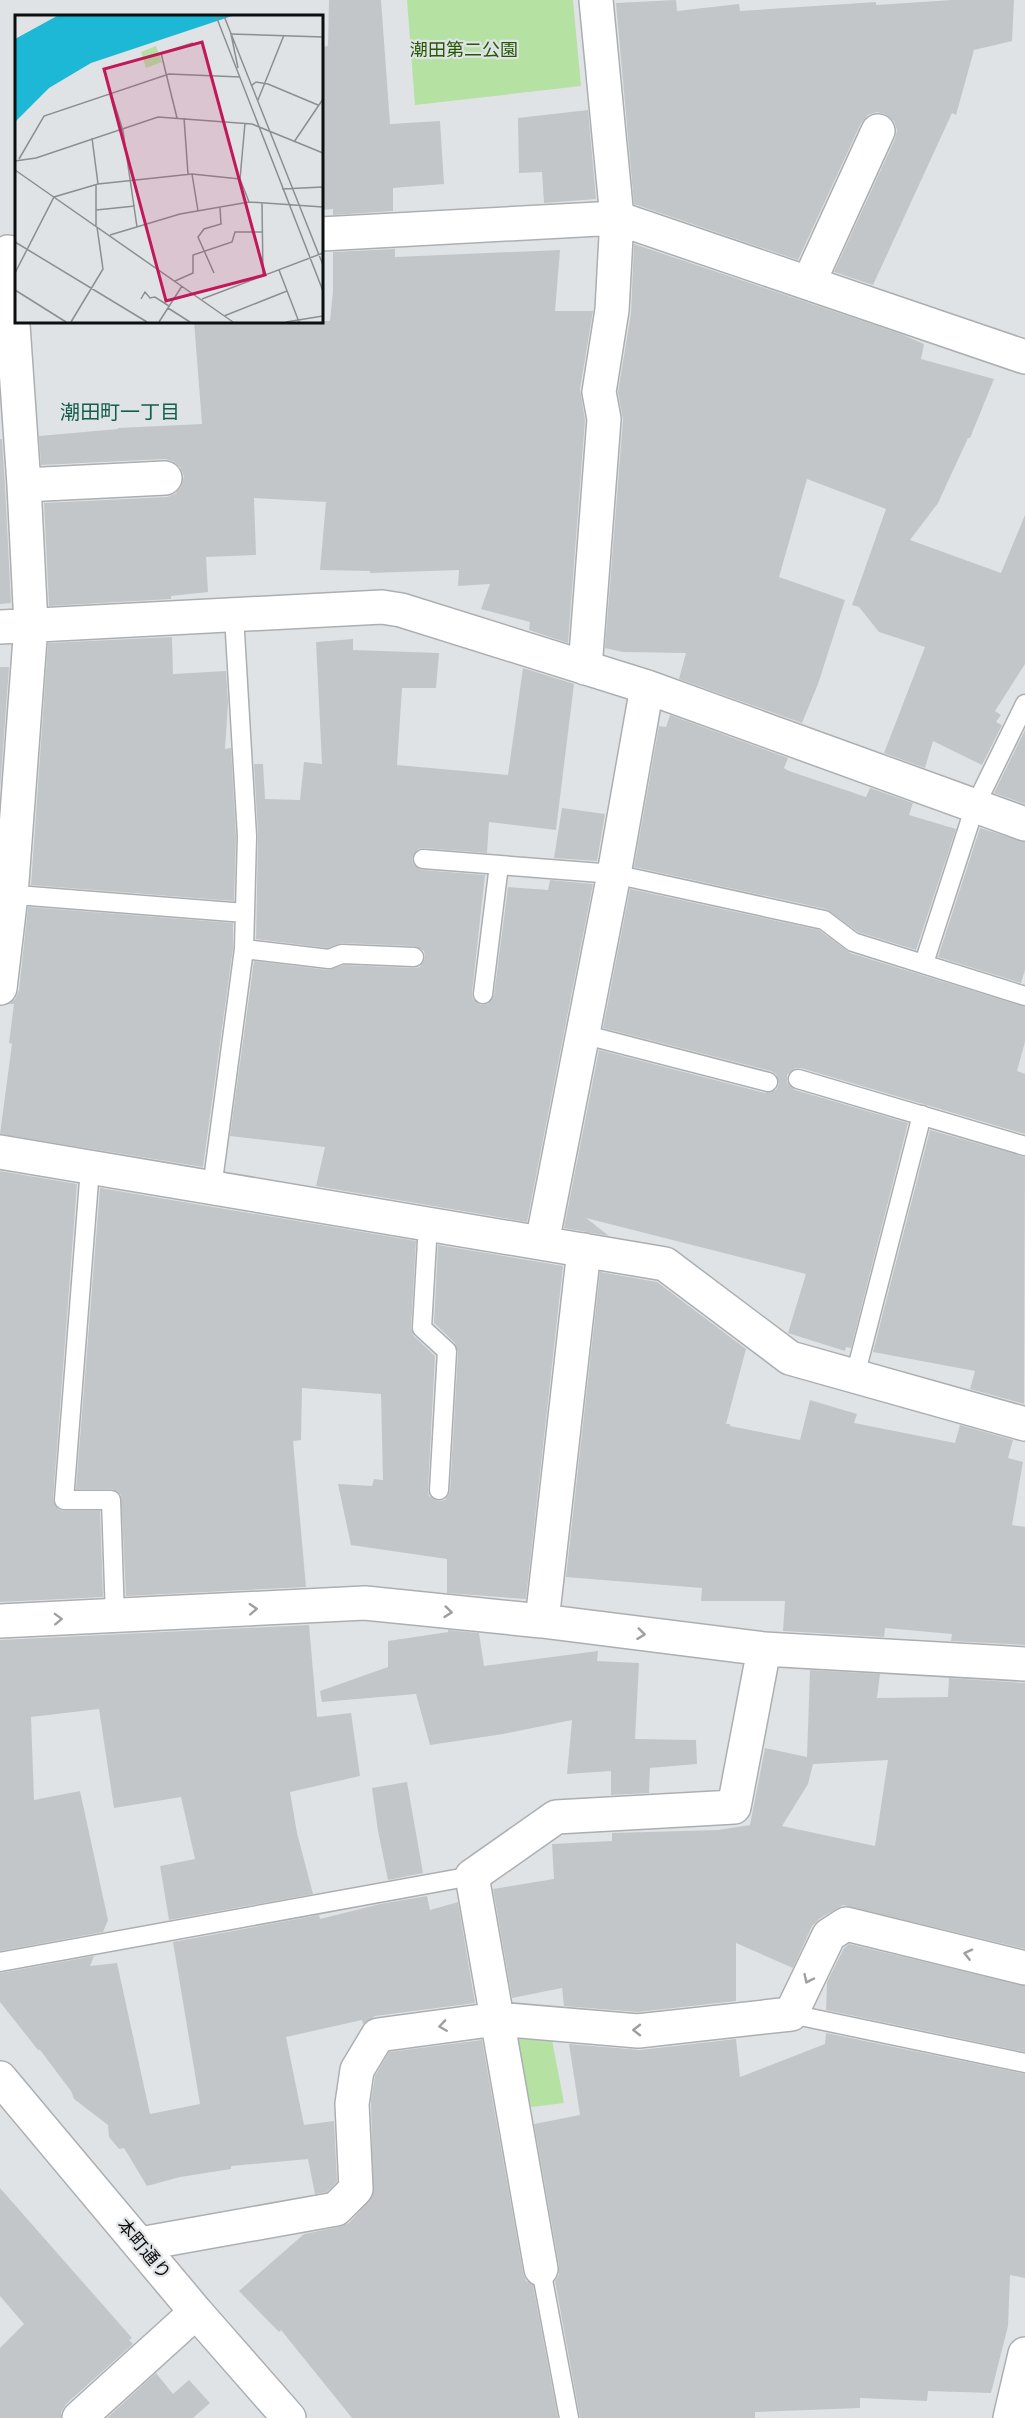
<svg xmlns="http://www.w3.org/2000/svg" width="1025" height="2418" font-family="'Roboto Condensed','Noto Sans JP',sans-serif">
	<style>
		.green { fill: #b5e1a3 }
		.building { fill: #c3c6c9; fill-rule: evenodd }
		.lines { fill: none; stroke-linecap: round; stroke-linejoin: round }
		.lane-casing { stroke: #acafb2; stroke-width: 21 }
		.street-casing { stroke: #acafb2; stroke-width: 36 }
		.secondary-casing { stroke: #acafb2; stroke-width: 36 }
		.lane { stroke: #fff; stroke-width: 18 }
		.street { stroke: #fff; stroke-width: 33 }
		.secondary { stroke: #fff; stroke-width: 33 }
		.oneway { stroke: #9e9f9f }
		.labels { text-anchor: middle; stroke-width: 4.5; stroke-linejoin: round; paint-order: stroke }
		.park-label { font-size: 18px; fill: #255800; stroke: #e0e3e6 }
		.street-label { font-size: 18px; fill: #0d0e0f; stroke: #e0e3e6 }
		.neighbourhood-label { font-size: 20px; fill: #0f5f4a; stroke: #e0e3e6 }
		.inset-road { fill: none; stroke: #8c8e90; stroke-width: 1.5 }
		.view { fill: #c2185b; fill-opacity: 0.15; stroke: #c2185b; stroke-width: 3 }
		.inset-edge { fill: none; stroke: #0d0e0f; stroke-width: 3 }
	</style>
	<rect width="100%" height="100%" fill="#e0e3e6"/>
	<path class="green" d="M407,0H573L581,86L415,105Z
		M515,2039L552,2040L564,2103L531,2107Z"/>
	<path class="building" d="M329,0H381L390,124L440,121L444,184L393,188V211L333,215V209L321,210V47L328,46Z
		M676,0L677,11L739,4L740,11L876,2V5L952,0H1014L1012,41L974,50L956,115L952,113L873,285L834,272L895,139L897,130L894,121L885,114L877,112L868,115L861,123L798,260L634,204L616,3Z
		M588,110L596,199L544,203L542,172L519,173L518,118Z
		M634,244L901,334L924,344L921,359L994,379L970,438H968L938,503L910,540L1001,573L1025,515V664L995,711L1001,715L996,722L1002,725L982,765L933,741L925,768L884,753L925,647L879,632L859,607L852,605L886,509L807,479L779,577L845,600L818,684L802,723L679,679L686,653L623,652L605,648L623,420L618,392L631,313Z
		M395,249V257L560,250L555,311H593L580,389L585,420L568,643L529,630L530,622L481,609L490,584L458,586L459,570L370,573V571L320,570L326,502L254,498L256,555L206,557L208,592L171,596V599L49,606L44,503L167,497L175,494L181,487L184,476L180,467L173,461L165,459L41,465L39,436L118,429V428L202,424L194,321H330L333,291V252Z
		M0,439H2L5,486L11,603L0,604Z
		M172,637L173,674L226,671L228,703L225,749L231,748L236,836L234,901L31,885L48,643Z
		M353,639V650L439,653L436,688H402L397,765L508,775L523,668L574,684L556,830L489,822L487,853L423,848L418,849L412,858L413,864L422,870L485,875L472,993L473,999L481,1005L488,1004L494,995L508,887L548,890L550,880L593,884L527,1222L316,1186L325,1147L230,1136L254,961L328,970L344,965L414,968L420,967L425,958L424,951L414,946L342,943L328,948L256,939L258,835L254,764H263L265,799L300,800L304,762L322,764L316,642Z
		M0,667H9L0,790Z
		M670,715L788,758L784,768L789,771L866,797L870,788L913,803L909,815L956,829L916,950L858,932L826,909L634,867L659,726L666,727Z
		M1025,730V804L994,793Z
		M562,808L605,814L597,861L554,858Z
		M980,828L1025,842V970L1021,983L938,957Z
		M630,889L819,930L850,953L1025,1007V1042L1017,1071L1025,1074V1134L801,1068H795L787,1075V1082L795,1090L908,1123L851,1348L846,1347L845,1351L788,1333L806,1274L586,1218L609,1236L564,1228L599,1050L765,1093L776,1090L779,1084L776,1074L771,1071L603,1028Z
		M28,907L233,923V948L203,1167L0,1134L12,1044L9,1043L14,1004H9L15,999L19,990Z
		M930,1130L1025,1157L1024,1404L970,1389L975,1371L873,1352Z
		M0,1171L77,1184L53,1500L58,1509L63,1511H100L103,1597L0,1602Z
		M100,1188L416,1241L411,1328L414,1336L435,1356L428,1489L429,1496L438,1501L445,1500L450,1491L458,1352L455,1343L434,1323L438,1245L563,1266L526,1599L447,1593V1559L351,1545L338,1484L372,1486L374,1479L383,1480L381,1394L302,1388L301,1440L293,1441L306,1587L126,1596L121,1495L112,1489H76Z
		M600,1272L657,1282L746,1349L726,1424H730V1426L800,1440L810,1400L857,1414L854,1423L955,1443L960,1425L1013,1440L1008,1458L1023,1462L1012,1525L1025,1527V1645L951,1641L952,1634L885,1628L884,1637L783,1631L785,1601H701L702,1588L566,1577Z
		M309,1625L317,1717L351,1713L360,1776L290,1792L297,1833L313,1894L169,1920L160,1866L195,1859L181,1797L114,1808L99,1709L31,1717L34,1800L80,1791L108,1920L103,1932L0,1951V1640Z
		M448,1630L479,1633L484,1666L598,1651L597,1661L639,1663L635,1739L696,1740L697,1764L650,1768L649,1793L611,1795V1771L567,1774L572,1720L503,1734L430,1745L416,1694L322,1702L320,1691L388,1667V1641L448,1632Z
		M810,1670L880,1674L877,1698L948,1697L949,1678L1025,1683V1949L843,1905L819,1919L812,1926L793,1968L736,1943V2001L638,2012L564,2006L562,1988L512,1998L493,1889L554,1879L552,1844L612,1841V1833L718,1830L750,1825L765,1748L807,1757ZM888,1760L875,1846L782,1826L808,1784L813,1764Z
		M407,1782L423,1873L388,1880L378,1831L372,1788Z
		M427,1896L430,1910L458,1902L475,2003L375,2016L363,2024L362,2020L286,2037L304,2125L334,2121L337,2182L327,2192L315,2194L308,2159L231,2166V2169L180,2177L147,2186L124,2148L119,2149L109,2137L108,2125L74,2099L71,2091L40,2050H38L0,2002V1973L94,1956L90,1966L117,1963L150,2114L200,2104L173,1942L319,1915L320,1919L380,1904Z
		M849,1944L1025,1986V2052L826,2010L827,1982L844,1948Z
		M826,2033L1025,2074V2278L1010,2275L1008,2326L991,2393L928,2391L927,2401L860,2398V2408L755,2412V2418H580L555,2281L559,2275V2266L534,2124L580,2115L569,2044L640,2050L736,2039L740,2077L825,2044Z
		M482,2040L523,2272L526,2281L533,2285L558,2418H352L281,2330L279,2332L239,2291L304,2234L339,2227L349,2223L373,2196L371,2100L375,2076L389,2052Z
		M0,2188L132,2338L129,2340L133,2344L66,2404L61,2412V2418H0V2348L24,2324L0,2296Z
		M156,2373L173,2394L189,2380L210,2403L193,2418H107Z"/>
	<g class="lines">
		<g class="lane-casing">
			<path id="lane" d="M423,859L614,874L824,920L853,942L1025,996
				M4,894L245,913
				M244,949L329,959L342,954L414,957
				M924,963L975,806L1025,704
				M483,994L499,865
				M582,1034L768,1082
				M798,1079L1025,1146
				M90,1168L64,1500H111L115,1617
				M212,1188L244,949L247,836L234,616
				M428,1224L422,1328L447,1351L439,1490
				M855,1376L922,1115
				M0,1962L472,1876
				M791,2014L1025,2063
				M541,2269L569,2418"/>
		</g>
		<g class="street-casing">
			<path id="street" d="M321,234L617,218L1025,357
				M809,282L878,131
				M24,485L165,478
				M0,627L382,607L401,610L647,687L1025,824
				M585,668L604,419L599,392L612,310L617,218L596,0
				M0,988L11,895L31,625L24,485L8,252
				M0,1152L665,1264L790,1358L1025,1424
				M542,1243L614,874L647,687
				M0,1621L365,1603L542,1621L764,1649L1025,1664
				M542,1621L584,1250
				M140,2244L336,2209L356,2189L352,2104L357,2070L378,2035L497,2019L638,2031L791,2014L829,1935L846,1924L1025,1968
				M541,2269L472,1876L556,1817L734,1807L764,1649
				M79,2418L196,2312
				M1010,2418L1025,2354"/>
		</g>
		<g class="secondary-casing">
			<path id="secondary" d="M0,2078L196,2312L289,2418"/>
		</g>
		<use href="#lane" class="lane"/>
		<use href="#street" class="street"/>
		<use href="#secondary" class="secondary"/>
	</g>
	<defs><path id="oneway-chevron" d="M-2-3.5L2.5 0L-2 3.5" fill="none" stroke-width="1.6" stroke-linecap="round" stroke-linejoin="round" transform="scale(1.5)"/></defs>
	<g class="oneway">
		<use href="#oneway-chevron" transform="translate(253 1609) rotate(-3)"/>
		<use href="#oneway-chevron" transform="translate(448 1612) rotate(6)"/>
		<use href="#oneway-chevron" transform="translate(58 1619) rotate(-2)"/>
		<use href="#oneway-chevron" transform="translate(641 1634) rotate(7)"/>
		<use href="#oneway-chevron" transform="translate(968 1954) rotate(-166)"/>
		<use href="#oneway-chevron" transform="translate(808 1979) rotate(115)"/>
		<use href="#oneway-chevron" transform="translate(443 2026) rotate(172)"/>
		<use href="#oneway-chevron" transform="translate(637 2030) rotate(-180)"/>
	</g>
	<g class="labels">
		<g class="park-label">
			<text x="464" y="56">潮田第二公園</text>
		</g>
		<g class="street-label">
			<text transform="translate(144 2249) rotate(50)" y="6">本町通り</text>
		</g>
		<g class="neighbourhood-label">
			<text x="120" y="419">潮田町一丁目</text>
		</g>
	</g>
	<g transform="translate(15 15)">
		<rect width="308" height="308" fill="#e0e3e6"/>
		<path d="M141,31L147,47L131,53L126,37Z" fill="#b5e1a3"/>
		<path d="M42,1H217L76,48L34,73L0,107V24Z" fill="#1db8d6"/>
		<path class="inset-road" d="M201,1L308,276M209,1L308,250M215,19L308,22M216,19L223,53M236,71L241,67L253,69L303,90M96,78L108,116L122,212M243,85L269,20M162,103L146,38L178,28M169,103L173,159M230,108L225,164L234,187M77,123L83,169M279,127L308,84M4,144L29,101L154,59L225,62M0,146L21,143L143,102L237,109L308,138M0,155L218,307M177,159L183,196M81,170V211M267,174L308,172M247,188L248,261M81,195L120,191M95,220L165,199L234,187L308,192M0,227L132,307M264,255L284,307M0,258L39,182L83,169L177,159L225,164M199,258L183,222L189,214L206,209L205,193M160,266L178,258V240L217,227L220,217H247M0,275L51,307M126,284L130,277L135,283L140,282L154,291M187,284L308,238M153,293L175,307M209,301L272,276M56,307L88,254L82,212M144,307L167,271M271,307L308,301"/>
		<path class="view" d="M187,27L250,260L151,286L89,54Z"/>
		<rect width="308" height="308" class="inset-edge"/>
	</g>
</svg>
